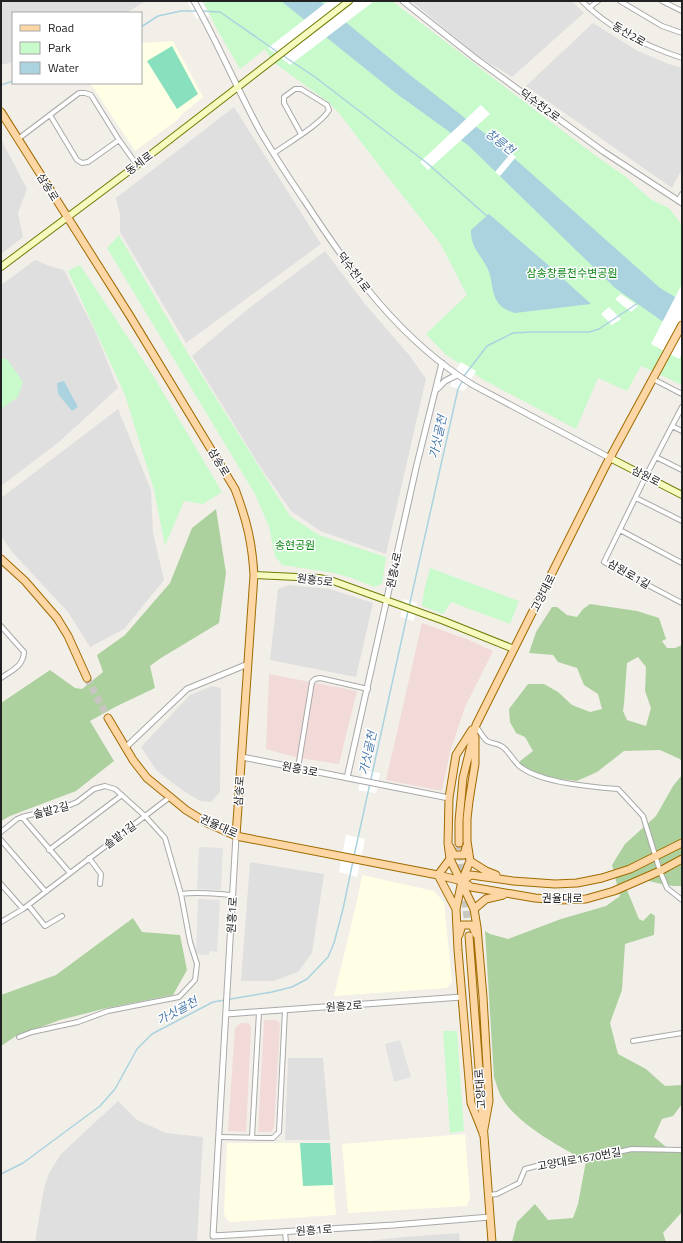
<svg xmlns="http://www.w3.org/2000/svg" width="683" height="1243" font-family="'Titillium Web','Noto Sans KR',sans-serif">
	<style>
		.residential { fill: #e0dfdf }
		.commercial { fill: #f2dad9 }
		.education { fill: #ffffe5 }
		.forest { fill: #add19e; fill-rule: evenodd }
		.park { fill: #c8facc }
		.pitch { fill: #88e0be }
		.parking { fill: #e2e2e2 }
		.water { fill: #aad3df }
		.pier { fill: #fff }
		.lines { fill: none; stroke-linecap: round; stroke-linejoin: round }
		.stream { stroke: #aad3df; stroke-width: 1.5 }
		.primary-tunnel { stroke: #c8c6c1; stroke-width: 7; stroke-dasharray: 7 3.5; stroke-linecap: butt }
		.minor-casing { stroke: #a9a9a9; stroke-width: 6 }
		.tertiary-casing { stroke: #a9a9a9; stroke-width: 7 }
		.secondary-casing { stroke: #707d05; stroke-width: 8 }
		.primary-casing { stroke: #a06b00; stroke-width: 9 }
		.minor { stroke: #fff; stroke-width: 4 }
		.tertiary { stroke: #fff; stroke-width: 5 }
		.secondary { stroke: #f7fabf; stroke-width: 6 }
		.primary { stroke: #fcd6a4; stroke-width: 7 }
		.labels { text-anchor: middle; stroke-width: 3; stroke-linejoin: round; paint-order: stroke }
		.street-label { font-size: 11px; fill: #222; stroke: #fff }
		.park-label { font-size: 11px; fill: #0c8416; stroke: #fff }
		.water-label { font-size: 12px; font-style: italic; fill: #4a7aab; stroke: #fff }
	</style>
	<rect width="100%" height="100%" fill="#f2efe9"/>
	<path class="residential" d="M1,1H146L126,13H13V62L1,65Z
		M411,1H572L584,13L512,77L478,56Z
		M593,23L636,50L666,63L682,68V169L672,188L526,86Z
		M234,107L321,244L186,343L120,232V215L116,198Z
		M1,139L27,189L18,213L23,237L1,254Z
		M325,251L365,304L410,356L426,379L386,554L320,531L291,511L257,462L192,356L249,308Z
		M35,260L50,266L64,270L95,331L118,388L59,442L1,486V285Z
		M118,409L151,490L153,533L164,580L124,629L90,647L68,612L13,553L1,536V498Z
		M289,585L330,589L373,603L356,677L270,660L278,589Z
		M212,686L221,688L220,792L211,802L200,801L182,790L157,771L141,747L190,695Z
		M250,862L324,874L312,953L298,972L274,981H241Z
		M288,1058H323L330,1140H285Z
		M118,1101L137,1120L166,1133L203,1137L197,1242H35L44,1188L49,1173L61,1154Z
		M459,1233L460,1242H359L404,1237Z"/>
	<path class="commercial" d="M422,623L469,640L493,651L465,707L450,752L442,791L386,780Z
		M269,674L357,691L339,764L299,758L266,749Z
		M265,1020H276L279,1022L280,1024L274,1128L271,1132H258L264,1022Z
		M241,1023H249L251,1028L246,1132L228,1131L235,1028Z"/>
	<path class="education" d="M173,41L203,97L182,114L177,120L135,151L90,83H141V43Z
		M362,875L434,891L444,902L452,982L447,988L334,996L357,901Z
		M465,1134L470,1199L467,1206L348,1213L342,1144Z
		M227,1143H330L336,1215L230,1222L226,1218L224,1213Z"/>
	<path class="forest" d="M216,509L226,573L219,623L161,658L150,666L155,688L117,706L90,721L114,761L76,791L10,816L1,821V703L50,670L75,688L82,689L103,672L97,655L125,635L170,583L192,528Z
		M590,604L637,611L659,618L666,639L662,641L667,648H675L682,645V762L680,759L660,750L624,751L597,772L577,781L536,776L521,768L520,761L533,751L525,737L516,733L510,722L509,709L528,684H544L558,692L572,705L590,712L602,709L598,694L584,685L577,668L558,662L553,655L529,653L536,632L552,607H557L567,615L577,617L583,609ZM638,657L646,667L645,691L651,708L646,726L627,720L623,711L624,704L627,663Z
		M682,775V886C677,886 671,886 666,885C653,883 634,873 627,890L639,919L643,921L651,913L655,916L654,935L625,944L622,990L610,1023L618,1054L646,1069L665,1086L682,1085V1104L673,1116L662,1119L654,1137L671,1151L682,1153V1212L663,1233L666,1242H512L517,1222L535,1204L548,1220L573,1218L578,1204L586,1161C560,1147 517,1124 502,1098C498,1092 497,1084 494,1078L485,931L490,934L508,939L561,919L606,906L620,896L612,865L625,844L656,816L673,786Z
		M133,918L142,932L180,935L187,970L173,995L107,1008L60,1020L16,1036L1,1046V995L56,975Z"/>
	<path class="park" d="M203,1H392L596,156L626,177L650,199L669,208L682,225V385L641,366L627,391L598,378L576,429L482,379L445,354L426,334L467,295L440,243L388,177L338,112L328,102L272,61L265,49L240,69L218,31Z
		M119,235L187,352L290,516L319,535L386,557L382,584L374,587L352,578L334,573L282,565L275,556L269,527L255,494L107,248Z
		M80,265L154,377L222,492L203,504L184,501L165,546L154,490L126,398L121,386L68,271Z
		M1,358L7,359L23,382L18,397L1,409Z
		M430,568L519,601L510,624L451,602L443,614L422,606L424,591Z
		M443,1031H457L464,1131L450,1133Z"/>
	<path class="pitch" d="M172,46L198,94L177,109L147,61Z
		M300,1143H330L333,1185L303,1186Z"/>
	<path class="parking" d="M199,847L223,848L221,890L197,889Z
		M198,899L220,900L217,952L210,951L209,955L196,954Z
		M400,1040L411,1077L394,1082L385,1044Z"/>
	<path class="water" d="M281,1H320L410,75L497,143L660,288L682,301V335L615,288L469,146L397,94Z
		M489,214L547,264L591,304L515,313C509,311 503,309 499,304C491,294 493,283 489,272C483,256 470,248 471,230Z
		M64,381L78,407L72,411L58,394L57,383Z"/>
	<path class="pier" d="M187,1H202L209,16L196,18Z
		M328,1L373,2L290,65L268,48Z
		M481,105L490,114L428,170L420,162Z
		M511,153L516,157L500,176L495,172Z
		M682,284V354L679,359L651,344Z
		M621,294L638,306L631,312L615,299Z
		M609,307L621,319L612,325L601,314Z
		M461,362L476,371L464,391L450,386L454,374Z
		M404,599L417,603L414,621L400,617Z
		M363,770L380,773L376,793L358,790Z
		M346,835L365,839L357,877L339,872Z"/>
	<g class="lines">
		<path class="stream" d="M201,11L220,12L279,53
			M141,27L158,16L181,11H198
			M282,55L315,77L427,163L488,217
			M1,85L13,81
			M464,376L487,346L513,333L531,332H589L599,329L638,303
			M409,607L458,389L463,380
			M354,856L408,611
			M1,1174L23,1163L100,1106L115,1089L137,1049L152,1034L213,1002L272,992L292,987L307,979L328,957L334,943L343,909L353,861"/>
		<path class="primary-tunnel" d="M87,678L108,718
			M459,843L463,880
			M464,890L469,936"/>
		<g class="minor-casing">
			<path id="minor" d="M582,1C609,29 646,46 682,58
				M620,1L662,26L682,33
				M662,1L682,11
				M589,8L598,1
				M50,115L77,160L82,163L88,162L119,140
				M18,139L79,93H85L91,95L119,140L137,165
				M274,153C288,143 321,124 329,110L327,105L301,89H295L284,97V103L301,134
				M678,201L682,194
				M653,379L682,394
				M682,407L648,472L604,562L682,603
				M672,426L682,431
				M656,457L682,470
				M636,498L682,521
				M620,530L682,563
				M1,626L24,652C23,667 12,670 1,678
				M476,726C479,730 483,738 487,741C492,744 499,743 504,748C511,754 514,763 522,768C544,783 591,787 618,789L643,816L660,871L667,888L682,900
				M298,768L312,682L315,679L320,678L368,689
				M22,817L70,873
				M1,832L17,819L22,817L70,805L77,802L94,789L105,786L115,789L145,816L165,838L181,894L190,942L197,964L195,980L179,997L108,1011L78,1022L32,1032L19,1037
				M1,840L45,891
				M49,850L122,795
				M89,858L101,874L100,884
				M1,884L23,909
				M181,894C198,891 215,894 233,895
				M28,905L45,926L62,916
				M1,922L23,909L170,797
				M633,1041L682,1033
				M219,1137L273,1138L279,1132L285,1010
				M252,1137L259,1012
				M488,1195L497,1194L519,1183L525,1169L552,1162L589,1158L632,1149L682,1150
				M285,1232L286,1242"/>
		</g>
		<g class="tertiary-casing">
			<path id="tertiary" d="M194,1C218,43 237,89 260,131C274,155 289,178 304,200C350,271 400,340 473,385L610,458
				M403,1L475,58L604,152L682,203
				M437,389L445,381L457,375
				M125,748L187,689L248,664
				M242,757L449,798
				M347,778L416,468L442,363
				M236,836L213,1236L394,1225L490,1217
				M226,1014L462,997"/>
		</g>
		<g class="secondary-casing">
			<path id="secondary" d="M1,267L137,165L349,1
				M610,458L682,495
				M254,575L319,578L333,581L444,621L514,649"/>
		</g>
		<g class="primary-casing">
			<path id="primary" d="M1,112L130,316L235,489C247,521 252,542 254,575L236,836
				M1,559L25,581L57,618L68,636L87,678
				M108,718L133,760L147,778L186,810L207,823L236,836L438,875L462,881L471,887L535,898L560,900L586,899L614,891L660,871L682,859
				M472,730L456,755L449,798L448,843L450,859L474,909L477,927L483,997L489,1101L483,1134
				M475,737V764L469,801L467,819V841L470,861L462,881L456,909L458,950L471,1103L483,1133
				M459,843V821L463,778L476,725L606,465L682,325
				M450,847L454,855H464L466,847
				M450,859L438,875L456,909
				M470,861L486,871L496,875
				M462,881L471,875L513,881L555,884L577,883L602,878L630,869L682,843
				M474,909L486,899L503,895
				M459,935L462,925H472L476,934
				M469,936L492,1242"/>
		</g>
		<use href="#minor" class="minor"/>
		<use href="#tertiary" class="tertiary"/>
		<use href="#secondary" class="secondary"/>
		<use href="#primary" class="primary"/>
	</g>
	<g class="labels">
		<g class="street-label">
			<text transform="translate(629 34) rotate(30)" y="4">동산2로</text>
			<text transform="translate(540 105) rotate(36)" y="4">덕수천2로</text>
			<text transform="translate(139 163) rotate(-37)" y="4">동세로</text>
			<text transform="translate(48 187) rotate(58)" y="4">삼송로</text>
			<text transform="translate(354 272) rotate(53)" y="4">덕수천1로</text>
			<text transform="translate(219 462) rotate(59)" y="4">삼송로</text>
			<text transform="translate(646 476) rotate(27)" y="4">삼원로</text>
			<text transform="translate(394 570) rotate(-78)" y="4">원흥4로</text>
			<text transform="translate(629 574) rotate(30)" y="4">삼원로1길</text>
			<text transform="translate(315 580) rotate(7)" y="4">원흥5로</text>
			<text transform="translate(543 593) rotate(-63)" y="4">고양대로</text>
			<text transform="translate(300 769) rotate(11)" y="4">원흥3로</text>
			<text transform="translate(239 791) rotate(-86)" y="4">삼송로</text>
			<text transform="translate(51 810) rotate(-15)" y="4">솔밭2길</text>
			<text transform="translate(219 826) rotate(24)" y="4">권율대로</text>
			<text transform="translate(120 835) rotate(-37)" y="4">솔밭1길</text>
			<text x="562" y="902">권율대로</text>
			<text transform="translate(232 915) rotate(-87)" y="4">원흥1로</text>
			<text transform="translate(344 1006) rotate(-4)" y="4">원흥2로</text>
			<text transform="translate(480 1089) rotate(-94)" y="4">고양대로</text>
			<text transform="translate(579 1159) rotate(-10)" y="4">고양대로1670번길</text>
			<text transform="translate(314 1230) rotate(-4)" y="4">원흥1로</text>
		</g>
		<g class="park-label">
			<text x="572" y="277">삼송창릉천수변공원</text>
			<text x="295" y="549">송현공원</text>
		</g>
		<g class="water-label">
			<text transform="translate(500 142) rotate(38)" y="4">창릉천</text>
			<text transform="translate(438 437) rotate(-78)" y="4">가싯골천</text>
			<text transform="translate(368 753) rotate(-78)" y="4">가싯골천</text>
			<text transform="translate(177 1011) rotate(-28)" y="4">가싯골천</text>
		</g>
	</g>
	<rect width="683" height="1243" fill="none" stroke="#222222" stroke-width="4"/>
	<rect x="12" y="12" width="130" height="72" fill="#ffffff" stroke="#a7a7a7"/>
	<rect x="20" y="25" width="20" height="6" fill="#fcd6a4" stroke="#a7a7a7"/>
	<text x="48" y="32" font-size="12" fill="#222222">Road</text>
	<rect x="20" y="42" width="20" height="12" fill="#c8facc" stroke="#a7a7a7"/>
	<text x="48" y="52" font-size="12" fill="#222222">Park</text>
	<rect x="20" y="62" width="20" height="12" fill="#aad3df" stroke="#a7a7a7"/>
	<text x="48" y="72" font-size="12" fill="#222222">Water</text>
</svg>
